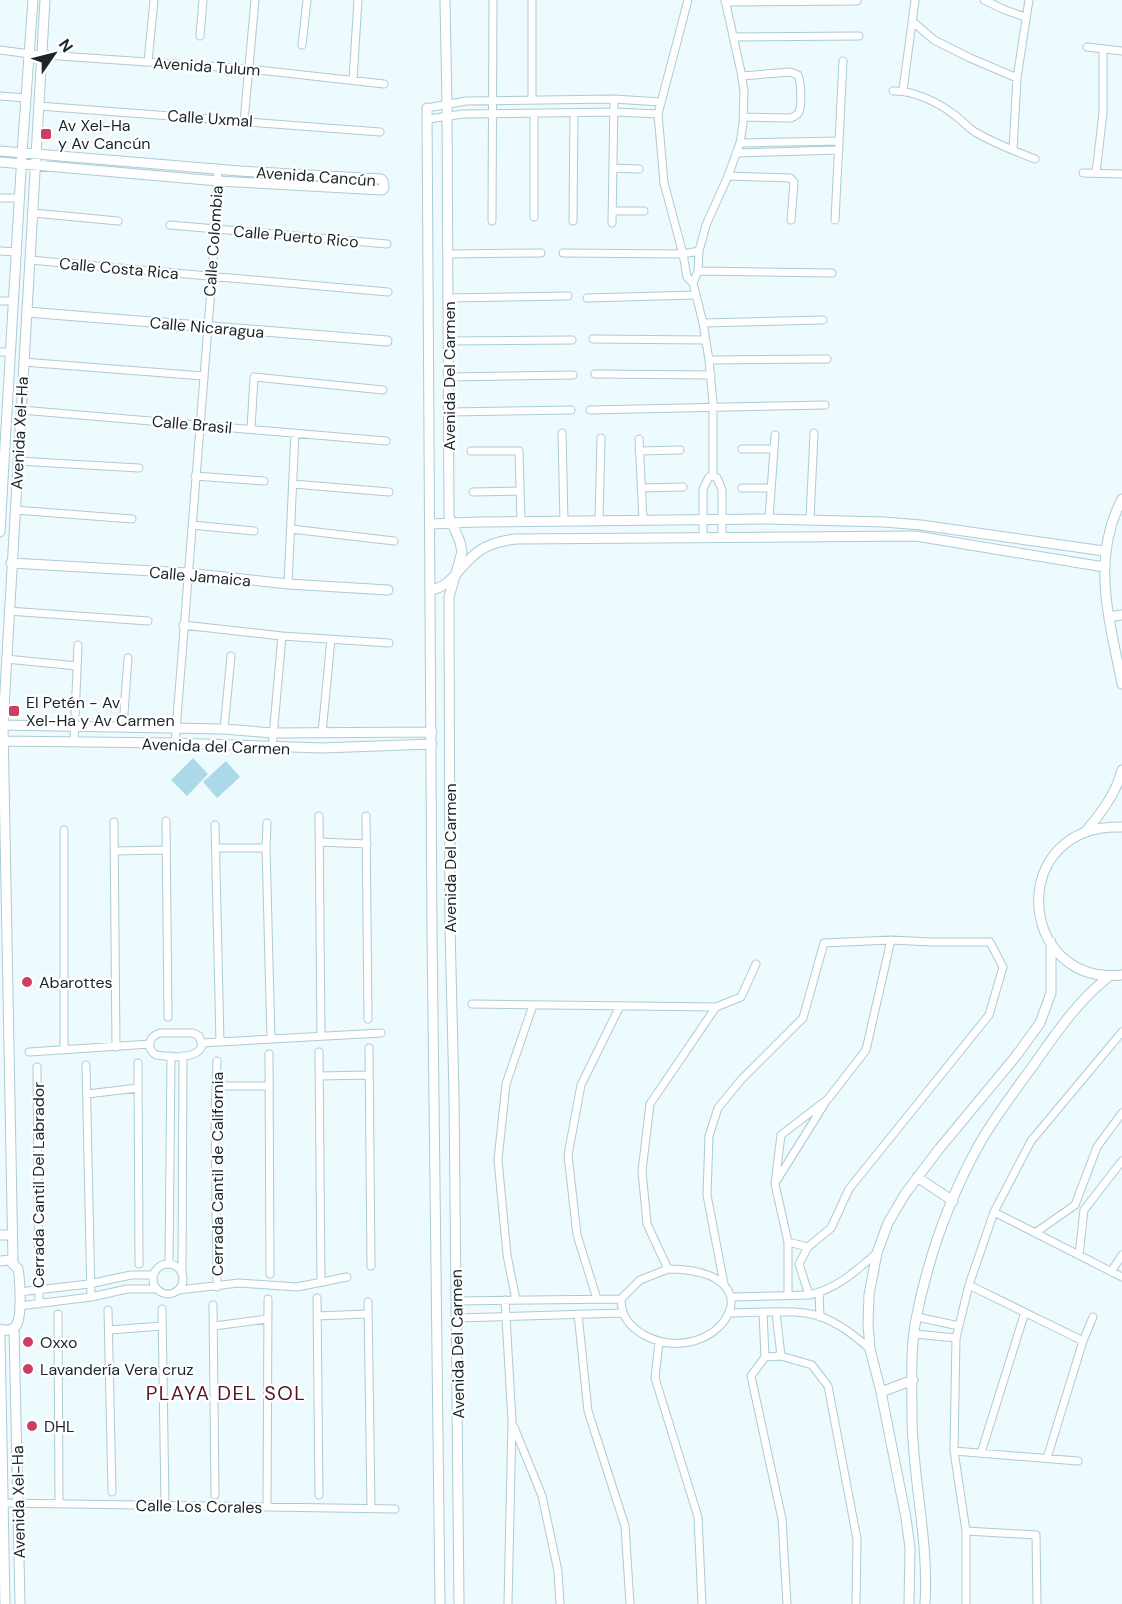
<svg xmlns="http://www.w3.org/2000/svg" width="1122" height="1604" font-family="'DM Sans',sans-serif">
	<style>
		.green { fill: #abd9e8 }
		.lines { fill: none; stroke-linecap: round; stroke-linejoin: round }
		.street-casing { stroke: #adcbd5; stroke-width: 9 }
		.secondary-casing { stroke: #adcbd5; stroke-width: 11 }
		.street { stroke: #fff; stroke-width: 7 }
		.secondary { stroke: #fff; stroke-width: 9 }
		.poi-dot { fill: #ce3e62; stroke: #fff; stroke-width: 2 }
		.labels { text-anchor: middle; stroke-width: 4.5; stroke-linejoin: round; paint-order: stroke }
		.street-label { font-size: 16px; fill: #192529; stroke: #fff }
		.poi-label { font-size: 16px; fill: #192529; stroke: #fff; text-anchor: start }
		.quarter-label { font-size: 20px; letter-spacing: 1.5px; fill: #591426; stroke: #fff }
	</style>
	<rect width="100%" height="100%" fill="#edfafe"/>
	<path class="green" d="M193,758L208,774L187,796L171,780Z
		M226,761L240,777L217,798L203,782Z"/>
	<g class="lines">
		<g class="street-casing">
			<path id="street" d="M688,0L658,114L664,183L683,254L687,277L693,283
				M984,0L1005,10L1025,17
				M725,2L857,1
				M912,21L934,40L970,58L1017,78
				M200,36L203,0
				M733,37L859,36
				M302,45L307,0
				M1087,47L1122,51
				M0,50L30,54L249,69L384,84
				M148,62L154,0
				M742,76L790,72L798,75C801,81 802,105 799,112C797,116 794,116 791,118L743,117
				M353,80L358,0
				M903,90L915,0
				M893,91C912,90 938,102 953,114C961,119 967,127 975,132C994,143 1014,151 1035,159
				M0,96L26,98
				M532,100V0
				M39,106L380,132
				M427,108L466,101L614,99L660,102
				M428,119L463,114L615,112L658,114
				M244,121L255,0
				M740,143L839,141
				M1013,150L1017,78L1029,0
				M736,153L839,150
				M613,168L639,169
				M1083,173L1122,174
				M1096,173L1103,113V49
				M728,176L790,178L794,182L791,220
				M0,198H20
				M612,211H644
				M33,213L118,221
				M534,217V114
				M835,220L843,61
				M492,221L493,0
				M573,221L574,113
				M612,223L614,99
				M170,225L387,244
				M0,251L17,252
				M563,253L683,254L699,251
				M448,254L541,253
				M30,260L388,292
				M698,271L832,273
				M448,298L568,296
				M587,298L695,295
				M0,301H14
				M703,323L823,320
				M593,339L705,340
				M449,341L572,340
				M0,352H11
				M709,360L827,359
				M23,362L203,376
				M595,374L711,375
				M449,377L573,375
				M21,410L386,441
				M590,410L825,405
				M449,412L571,410
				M251,429L254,377L383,390
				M562,433L564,521
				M639,439L643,520
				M742,449H774
				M471,451H519L521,521
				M639,451L680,450
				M17,461L139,468
				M195,476L264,481
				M293,484L389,492
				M641,488L683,487
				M742,488H771
				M473,492L520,491
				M15,510L132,519
				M769,519L775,435
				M810,519L814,433
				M599,520L601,438
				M192,525L254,531
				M291,529L394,541
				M703,538V489L709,477L713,476
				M722,538V490L717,478L713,476V403L709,360L703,323L693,283L698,271L699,251L706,225L728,176L740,143L743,124L744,92L741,72L725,0
				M288,584L295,433
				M8,611L148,621
				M183,625L282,636L389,643
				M6,659L77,666
				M123,727L128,658
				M224,729L231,656
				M322,733L331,639
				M74,742L78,645
				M175,743L212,276L218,169
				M272,748L282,636
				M319,816L321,1036
				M366,816L368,1019
				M166,821L168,1017
				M114,822L116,1047
				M267,823L266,848L271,1039
				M215,825L220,1042
				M64,830V1050
				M319,842L367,844
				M216,848H266
				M115,851L165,850
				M472,1004L716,1007
				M160,1033H193L199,1036L202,1046C196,1060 169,1057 156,1055C146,1048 148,1037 160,1033Z
				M202,1043L381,1033
				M369,1048L371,1266
				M29,1052L150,1044
				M319,1052L321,1282
				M269,1054L270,1274
				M138,1063L139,1264
				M86,1065L91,1297
				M37,1067L39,1304
				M319,1076L369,1075
				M216,1086H268
				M87,1094L138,1088
				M777,1180L825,1103
				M994,1212L1122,1277
				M1035,1233L1075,1205L1097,1147L1122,1113
				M808,1247L799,1264L809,1295
				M1079,1255L1084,1210L1122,1161
				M153 1279a15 15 0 1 1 30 0a15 15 0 1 1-30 0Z
				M169,1264L171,1056
				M668,1269L647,1224L642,1171L650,1104L716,1007L741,997L756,964
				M668,1269C786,1270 715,1373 644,1335C629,1326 621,1316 621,1299L640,1280Z
				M182,1272L183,1056
				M1111,1272L1122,1255
				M724,1284L707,1195L709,1136L718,1108L740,1081L803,1018L824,943L891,940L932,942H990L1003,967L989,1015L849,1189L831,1228L808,1247L788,1242L775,1184L781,1135L828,1099L866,1050L891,940
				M969,1285L1083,1341
				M217,1287L215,1113L217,1061
				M179,1290L239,1283L297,1287L347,1277
				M19,1292L89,1284L131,1275H154
				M819,1292L820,1317
				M788,1295V1242
				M731,1297L809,1295C837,1289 857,1270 877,1253
				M317,1298L319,1495
				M597,1299L577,1235L568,1155L581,1085L620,1006
				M505,1300L512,1421L508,1604
				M516,1300L507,1255L498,1160L506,1084L533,1005
				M456,1301L621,1299
				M368,1302L371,1508
				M213,1305L215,1495
				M19,1306L91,1297L127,1289H157
				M162,1309L165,1505
				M108,1310L112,1492
				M730,1313C755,1313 781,1310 805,1313C830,1316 852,1333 870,1349
				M763,1313L765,1357
				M776,1313L781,1356
				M58,1314L59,1504
				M578,1314L588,1411L625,1526L630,1604
				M317,1316L368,1314
				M917,1317L959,1326
				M456,1318L623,1313
				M214,1326L268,1319
				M109,1330L162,1326
				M915,1334L956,1338
				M659,1342L655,1378L698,1517L702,1604
				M514,1427L542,1496L558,1571L560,1604
				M954,1451L1078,1461
				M981,1453L1025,1312
				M1047,1458L1083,1341L1093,1317
				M3,1503L395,1509
				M267,1507L268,1299
				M966,1531L1036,1535L1037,1604
				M787,1604L782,1519L751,1376L765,1357L781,1356L812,1365L828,1386L857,1539L856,1604
				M966,1604V1531L954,1451L956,1338L969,1285L994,1212L1031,1141L1122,1032"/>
		</g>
		<g class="secondary-casing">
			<path id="secondary" d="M445,0L447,104L449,516L460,542L462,552L449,597L450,926L454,1095L459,1604
				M427,108L432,933L440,1604
				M0,151L240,171L381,179L383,181L384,188L382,190L218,181L0,162
				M27,312L387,341
				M1122,499C1090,560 1110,621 1122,684
				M431,524L477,522L769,519L884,522L921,525L1104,551
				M0,532L22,153L33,0
				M11,563L188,573L288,584L388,590
				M431,590C450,587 458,569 472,557C484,545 499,541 516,539L916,536L1104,567
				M1109,617L1122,615
				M0,725L224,729L273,733L432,732
				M0,741L175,743L322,748L432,744
				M1122,827C1006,823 1016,986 1122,975
				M1085,832C1101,814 1116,794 1122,770
				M917,1177L953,1201
				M0,1235H12
				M0,1261L9,1260L18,1269C20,1279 22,1315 17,1324C14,1331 7,1331 0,1329
				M13,1262L3,725L45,0
				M14,1328L20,1604
				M0,1336L5,1604
				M881,1392L913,1380
				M909,1604L910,1548L906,1518L881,1392L870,1349L868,1325L869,1295L877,1253L888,1223L905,1194L939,1149L1016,1056L1040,1023L1051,993V942
				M925,1604C929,1542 913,1481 912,1419C912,1387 910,1351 916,1319C928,1258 950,1196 981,1141C996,1116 1013,1093 1030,1070C1056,1034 1073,1006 1108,977"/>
		</g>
		<use href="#street" class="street"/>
		<use href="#secondary" class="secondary"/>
	</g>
	<g class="poi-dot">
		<rect x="40" y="128" width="12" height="12" rx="3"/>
		<rect x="8" y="705" width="12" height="12" rx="3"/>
		<circle cx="27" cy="982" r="6"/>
		<circle cx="28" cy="1342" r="6"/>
		<circle cx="28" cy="1369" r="6"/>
		<circle cx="32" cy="1426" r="6"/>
	</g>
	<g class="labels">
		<g class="street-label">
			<text transform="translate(207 66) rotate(4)" y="6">Avenida Tulum</text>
			<text transform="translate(210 118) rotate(4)" y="6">Calle Uxmal</text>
			<text transform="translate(316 176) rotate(4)" y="6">Avenida Cancún</text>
			<text transform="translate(296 236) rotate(5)" y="6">Calle Puerto Rico</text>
			<text transform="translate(213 241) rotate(-86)" y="6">Calle Colombia</text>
			<text transform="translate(119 268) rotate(5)" y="6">Calle Costa Rica</text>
			<text transform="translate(207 327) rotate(5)" y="6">Calle Nicaragua</text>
			<text transform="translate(449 376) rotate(-90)" y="6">Avenida Del Carmen</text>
			<text transform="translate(192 424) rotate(5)" y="6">Calle Brasil</text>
			<text transform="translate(19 433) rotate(-87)" y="6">Avenida Xel-Ha</text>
			<text transform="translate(200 576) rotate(5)" y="6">Calle Jamaica</text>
			<text transform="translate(216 746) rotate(2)" y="6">Avenida del Carmen</text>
			<text transform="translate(450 858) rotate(-90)" y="6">Avenida Del Carmen</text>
			<text transform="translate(217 1174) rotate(-90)" y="6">Cerrada Cantil de California</text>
			<text transform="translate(38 1185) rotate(-90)" y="6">Cerrada Cantil Del Labrador</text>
			<text transform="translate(457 1344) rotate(-91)" y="6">Avenida Del Carmen</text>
			<text transform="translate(18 1502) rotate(-91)" y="6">Avenida Xel-Ha</text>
			<text transform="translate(199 1506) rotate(1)" y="6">Calle Los Corales</text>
		</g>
		<g class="poi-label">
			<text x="58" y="131">Av Xel-Ha<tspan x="58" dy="18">y Av Cancún</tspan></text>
			<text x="26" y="708">El Petén - Av<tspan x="26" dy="18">Xel-Ha y Av Carmen</tspan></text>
			<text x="39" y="988">Abarottes</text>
			<text x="40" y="1348">Oxxo</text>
			<text x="40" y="1375">Lavandería Vera cruz</text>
			<text x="44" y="1432">DHL</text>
		</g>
		<g class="quarter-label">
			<text x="226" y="1400">PLAYA DEL SOL</text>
		</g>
	</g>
	<g transform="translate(54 54) rotate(55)" stroke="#ffffff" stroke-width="4.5" paint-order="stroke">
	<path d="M0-4.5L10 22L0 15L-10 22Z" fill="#192529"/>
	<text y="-9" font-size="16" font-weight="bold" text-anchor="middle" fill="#192529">N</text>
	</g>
</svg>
